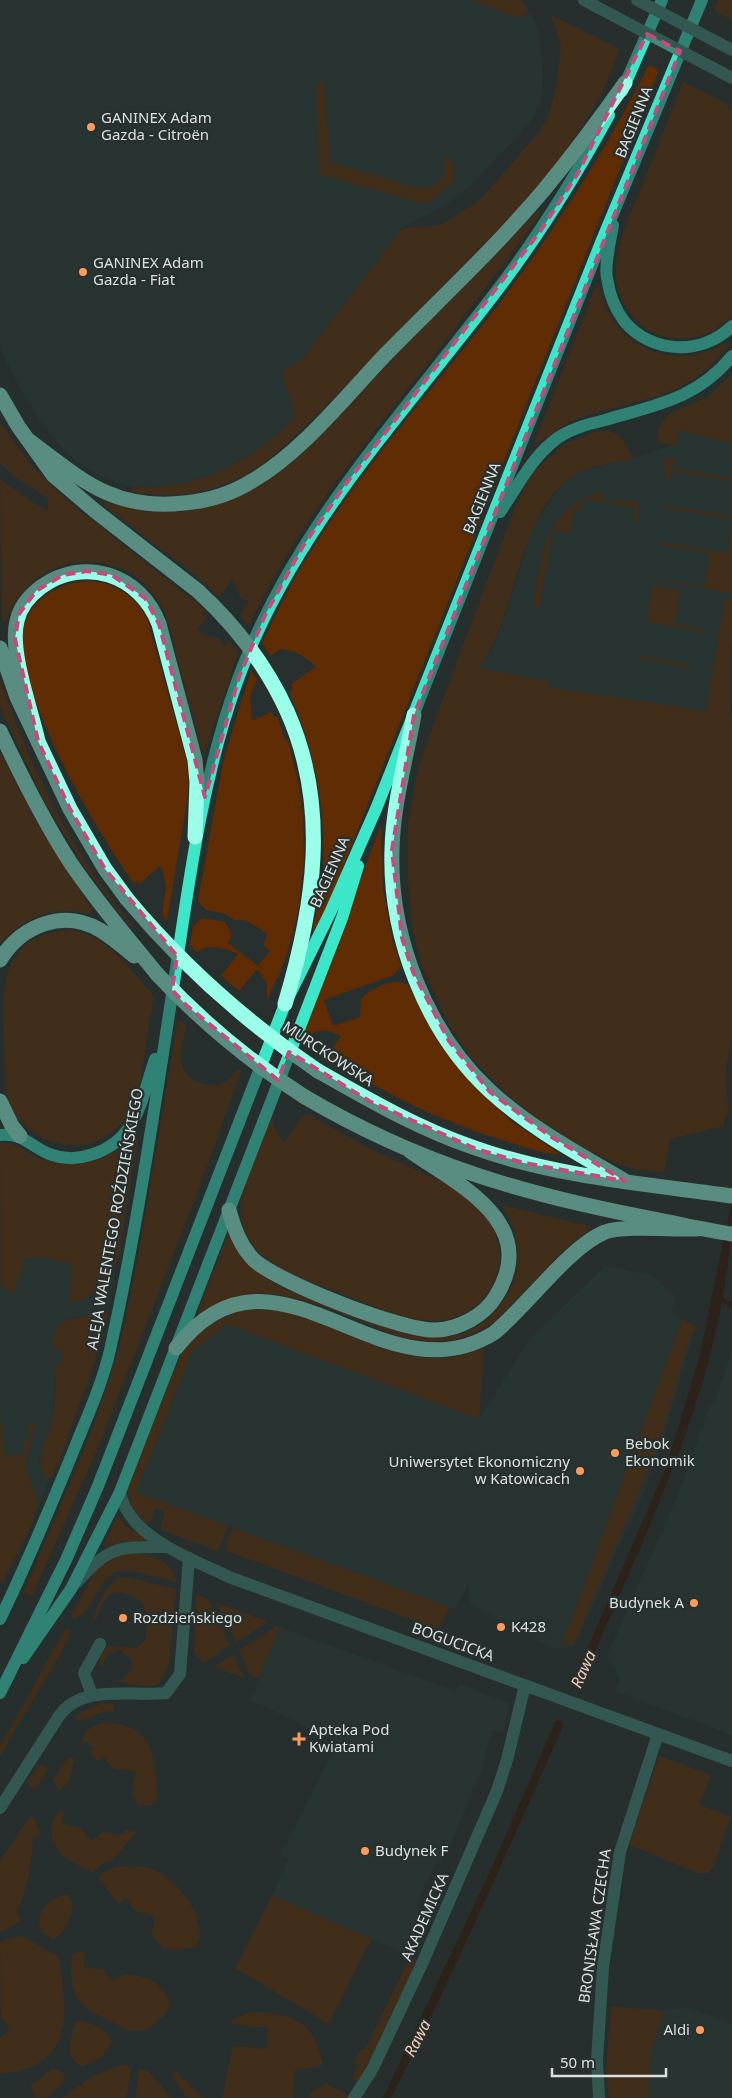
<svg xmlns="http://www.w3.org/2000/svg" width="732" height="2098" font-family="'Noto Sans',sans-serif">
	<style>
		.built { fill: #283a35 }
		.green { fill: #602c03 }
		.water { fill: #331200 }
		.pier { fill: #27302e }
		.lines { fill: none; stroke-linecap: round; stroke-linejoin: round }
		.stream { stroke: #331200; stroke-width: 4.5 }
		.minor { stroke: #448a7c; stroke-width: 12 }
		.major { stroke: #3ce7c9; stroke-width: 12 }
		.highway { stroke: #9afee8; stroke-width: 15 }
		.minor-bridge { stroke: #448a7c; stroke-width: 12 }
		.highway-bridge { stroke: #9afee8; stroke-width: 15 }
		.marked { fill: none; stroke: #c84a7c; stroke-width: 4; stroke-dasharray: 10 6; stroke-linejoin: round }
		.poi-dot { fill: #ff9b5a; stroke: #27302e; stroke-width: 2 }
		.labels { text-anchor: middle; stroke-width: 4.5; stroke-linejoin: round; paint-order: stroke }
		.poi-label { font-size: 15px; fill: #dae0de; stroke: #27302e; text-anchor: start }
		.street-label { font-size: 15px; fill: #dae0de; stroke: #27302e }
		.water-label { font-size: 16px; font-style: italic; fill: #f5cdb7; stroke: #27302e }
	</style>
	<rect width="100%" height="100%" fill="#27302e"/>
	<path class="built" d="M0,0H473L517,18L530,12L539,33L543,73L541,103L531,122L471,185L440,209L402,228L304,357L283,371L295,416L288,424L263,446L220,472L173,486L133,487L116,482L94,472L70,456L49,433L26,399L4,357L0,340Z
		M677,430L732,440V640L717,733L471,691L479,668L491,652L506,614L533,527L560,486L579,472L634,459L673,444Z
		M42,1257L71,1263L70,1304L93,1294L115,1271L108,1313L100,1309L89,1315L66,1320L61,1349L69,1355L62,1364L55,1365V1383L52,1422L40,1458L39,1464L49,1481L34,1520L36,1497L25,1466L35,1425L24,1454L3,1457L0,1404V1285L13,1295L26,1258Z
		M605,1266L653,1276L676,1297L671,1312L694,1331L660,1449L643,1494L574,1647L551,1648L470,1604L468,1583L455,1609L136,1492L192,1351L227,1324L479,1419L530,1339Z
		M732,1351V1735L615,1691L620,1678L607,1656L679,1493L711,1401L715,1402Z
		M279,1627L456,1691L459,1684L510,1703L503,1732L492,1730L482,1769L450,1846L441,1862L437,1860L421,1895L417,1907L422,1909L402,1953L272,1895L289,1859L280,1854L338,1742L251,1700Z
		M688,2008L732,2024V2098H648L651,2052L664,2011Z"/>
	<path class="green" d="M473,0H521L530,12L517,18Z
		M718,0H732V20L714,10Z
		M551,15L620,49C583,156 495,231 419,310C370,359 324,411 272,457C227,490 187,501 131,492L133,487C196,492 252,461 295,417L282,371L304,357L402,228L441,225L479,201L540,131L550,112L557,84L561,47Z
		M649,65L659,70L327,907L312,935C314,920 319,905 321,890C329,822 317,755 289,692L293,689L291,684L316,667C305,656 295,650 280,649L271,656L262,643C280,605 300,566 324,531C374,454 436,385 492,313C552,235 605,152 649,65Z
		M316,82H324L330,162L422,189L435,185L444,176L445,154L455,166L454,181L429,203L417,202L319,174Z
		M683,82L725,103L732,110V315C716,334 691,342 667,337C636,331 615,301 616,270C616,241 632,211 643,184C656,150 670,116 683,82Z
		M538,210L541,213C501,268 460,322 418,376C355,455 292,533 249,626L240,615L248,601L241,598L233,579L219,597L195,575L103,505L104,502L150,512H180L204,508L243,495L265,482L308,446Z
		M597,283C603,292 604,308 611,318C636,357 687,367 726,343L729,345C680,405 643,395 577,419C562,424 547,440 534,444Z
		M732,374V443L679,430L676,446L657,442L658,429L667,415L708,397Z
		M0,423L31,465L65,499L205,610L202,613L207,618L197,630L209,637L218,638L226,646L229,641L238,652L205,752L201,748C194,717 185,686 177,656C172,637 169,618 159,602C140,569 99,555 63,565C36,573 14,595 6,622L2,621L0,480L40,507L47,510L49,504L47,497L15,477L0,463Z
		M598,431C623,431 623,439 634,459C617,463 593,465 578,473C517,507 519,614 479,668L550,681L549,687L706,711L725,598L732,600L730,710L732,723V1036L726,1066L728,1115L725,1116L724,1126L670,1139L664,1172L635,1169L615,1163L584,1148L533,1116L503,1091L468,1054L452,1030L422,968L412,925L408,875V824L419,764L477,608L518,500L532,473L564,444Z
		M674,457L673,468L732,478V481L672,471L670,481H667L663,459Z
		M602,492L604,502L638,501L639,520L634,519L636,508L583,499L581,510L574,509L570,533L553,530L539,610L533,603C542,553 545,507 602,492Z
		M666,505L732,516V519L665,508Z
		M732,525V593L654,580V578L704,587L710,553L659,545L660,542L727,553Z
		M92,581C117,584 135,597 147,618L189,769L187,801L167,921L162,915L166,887L162,868L159,866L140,884L136,881L134,883C99,837 17,693 22,637C26,600 59,581 92,581Z
		M652,585L680,590L675,624L703,629V632L647,622Z
		M640,656L691,665V668L640,659Z
		M251,671L257,679L250,696L252,721L271,712L274,717L277,716L285,740H288L298,782L303,815L304,859L299,905L292,938L278,979H276L267,1002V983L257,969L239,991L221,976L238,954C223,948 211,943 197,952L190,946L193,926L202,918L225,922L232,934L228,943L258,966L270,951L263,944L267,936L266,933L245,920H235L225,914L206,910L198,901L224,758Z
		M0,679C30,769 72,853 133,926L131,928L84,867L43,799L0,707Z
		M0,751L35,820L93,911L90,914C52,905 27,916 0,943Z
		M381,825L383,889L392,938L401,966L394,975L324,1000L333,1026L360,1017L361,999C370,988 394,978 407,984L443,1047L474,1086L511,1121L560,1154C546,1155 529,1148 515,1144C449,1125 388,1096 330,1059L331,1057L329,1054L341,1036C329,1029 313,1027 304,1041L301,1039Z
		M71,930C108,935 130,970 154,996C150,1019 146,1041 143,1064C141,1076 140,1090 135,1101C128,1121 110,1138 90,1143C56,1151 18,1133 8,1098C3,1080 5,1060 4,1042C2,986 0,934 71,930Z
		M178,1019L186,1025C184,1039 179,1056 183,1068C188,1082 211,1090 224,1083C230,1080 234,1075 238,1069L241,1071L200,1186L98,1448L32,1596L24,1592L90,1435L119,1349L138,1258Z
		M273,1112V1126L284,1143L302,1116H306L308,1114C337,1131 367,1148 398,1162C423,1174 454,1184 475,1203C492,1219 501,1241 499,1264C497,1279 489,1294 478,1304C438,1339 384,1310 342,1294C309,1281 270,1272 249,1240C239,1224 240,1206 242,1189Z
		M135,1137L138,1139L119,1255C112,1282 97,1296 70,1304L71,1263L42,1257L25,1259L13,1295L1,1286L0,1143C13,1141 21,1149 32,1155C69,1173 105,1163 135,1137Z
		M503,1205L592,1227L565,1249L494,1322C467,1340 439,1345 407,1339C359,1323 293,1286 242,1295C225,1298 212,1310 197,1314L228,1234C242,1247 248,1265 264,1277C284,1292 313,1300 337,1309C385,1327 446,1359 490,1316C504,1303 514,1286 517,1267C519,1251 516,1233 509,1219C506,1214 503,1210 503,1205Z
		M248,1308C261,1310 277,1310 290,1313C358,1332 411,1379 484,1348L479,1419L227,1324L192,1351L136,1492L228,1526L218,1551L162,1530L161,1526L165,1511L155,1508L151,1521L146,1523L131,1509L127,1487L183,1349L210,1323Z
		M100,1309L108,1313L94,1364L59,1462L52,1476L47,1481C33,1456 46,1446 51,1423C56,1404 56,1383 55,1365L62,1364L61,1355H69L61,1353L60,1349H53C53,1309 78,1326 100,1309Z
		M682,1319L698,1329L691,1334L658,1448L574,1644L562,1645Z
		M0,1404L4,1456L24,1454L23,1440H29L28,1423H35L25,1466L36,1497V1511L31,1527L3,1582L0,1581Z
		M117,1515L128,1528L145,1538V1541H126L104,1546Z
		M233,1528L450,1607L439,1628H435L224,1550Z
		M135,1552C152,1556 174,1561 176,1582L130,1570L115,1572L104,1581L88,1609L74,1620L71,1615L97,1569L112,1557Z
		M120,1578H130L176,1589L169,1664L159,1684L150,1686L127,1685V1682L116,1681L124,1679L133,1666L131,1659L120,1650L108,1653L102,1667L99,1664L102,1653L108,1646L136,1648L145,1641C148,1622 151,1602 129,1595C124,1593 117,1592 113,1593C100,1598 101,1615 94,1622C94,1608 107,1583 120,1578Z
		M196,1595L208,1599L230,1645L204,1663L194,1653Z
		M216,1602L268,1622L236,1642Z
		M277,1626L279,1627L259,1678L250,1675L239,1650Z
		M66,1627L70,1632L69,1639L0,1756V1747Z
		M233,1654L244,1678L214,1667Z
		M102,1703L114,1704L113,1712L106,1711L80,1721L74,1716Z
		M107,1722C158,1728 153,1757 158,1798L151,1805H139L132,1794L136,1772L112,1768L104,1757L98,1761L90,1752L93,1749L87,1741L82,1744C82,1729 95,1725 107,1722Z
		M659,1756L711,1775L700,1805L731,1817L713,1867L708,1873H698L629,1845Z
		M70,1758L74,1759L69,1782L58,1791L53,1780L64,1762Z
		M40,1764L48,1769L36,1789H33L27,1782Z
		M64,1810L62,1824L81,1828L91,1841L103,1832L123,1835L125,1830L136,1832L112,1861L103,1863L93,1872C84,1867 73,1864 65,1857C49,1846 44,1818 64,1810Z
		M30,1816L35,1819L40,1835L33,1836C32,1864 28,1888 16,1913L21,1920L0,1933V1861Z
		M117,1867C127,1867 138,1866 148,1868C176,1875 210,1920 196,1947L174,1950L163,1948L152,1935L155,1916L135,1911L126,1898L119,1904L98,1878L105,1871Z
		M64,1895H69C77,1909 67,1932 53,1940L41,1932C35,1914 46,1900 64,1895Z
		M272,1895L371,1939L329,2024L235,1968Z
		M22,1936L59,1957C68,2016 74,2067 0,2074V2038L11,2029L1,2017L0,1942Z
		M80,1952L85,1953L84,1967L103,1970L113,1982L124,1974C146,1976 162,1981 171,2004C168,2012 164,2016 157,2022C137,2039 125,2028 104,2018C94,2013 83,2008 77,1997C70,1986 71,1967 72,1955Z
		M410,1957L417,1960L359,2082L352,2078L358,2065L354,2063L361,2049L365,2050Z
		M611,2006L664,2011L651,2052L648,2098H609L606,2071Z
		M264,2012C302,2017 315,2027 323,2065L295,2070L293,2098H222L233,2046L266,2049L268,2028L233,2024L230,2021L248,2013Z
		M80,2020C93,2023 105,2030 113,2041L103,2056L83,2067C62,2058 71,2040 75,2022Z
		M122,2065L129,2067L131,2071L126,2098H62L93,2076Z
		M52,2069H57L64,2074L63,2083L47,2098H36L32,2092L31,2085Z
		M141,2069L149,2072L172,2098H136L138,2071Z
		M172,2069L204,2098H187L174,2079Z
		M327,2084L350,2096L347,2098H309C311,2090 320,2086 327,2084Z"/>
	<path class="water" d="M732,1199C732,1358 655,1512 593,1656C529,1804 464,1953 391,2098H383L492,1867L666,1468L700,1355Z"/>
	<path class="pier" d="M572,1679L584,1683L566,1724L554,1719Z"/>
	<g class="lines">
		<path class="stream" d="M719,1297L732,1306"/>
		<path class="minor" d="M584,0L595,6
			M120,1492C128,1537 192,1559 229,1577L732,1761
			M76,1583C110,1546 116,1547 165,1547
			M92,1695L84,1673L100,1644
			M0,1808L59,1716C82,1683 131,1697 166,1693L180,1674L189,1558
			M354,2098L372,2070L421,1966L497,1791L507,1760L525,1685
			M599,2098L597,2060L603,1967L620,1852L658,1734"/>
		<path class="major" d="M622,91L662,0
			M613,225C611,239 604,265 607,278C609,292 615,309 624,321C651,354 702,356 732,326
			M500,512C518,486 532,456 559,437C573,428 589,424 605,420C656,405 697,399 732,356
			M0,1135C24,1132 31,1148 52,1155C64,1159 78,1159 90,1155C138,1141 141,1099 155,1059
			M0,1619C27,1564 50,1508 73,1452C86,1419 102,1385 110,1350C137,1229 155,1105 174,982C189,881 202,779 237,682C290,534 398,420 492,297C537,239 574,179 609,115
			M23,1658L71,1589L120,1492L342,918L358,866
			M0,1693L66,1560L98,1486L285,1004L330,913L376,809L602,240L702,0"/>
		<path class="highway" d="M0,395L18,426L53,475L94,510L198,591
			M27,439C81,479 112,511 184,503C209,501 231,494 252,481C302,452 345,397 385,355C438,301 494,249 543,191C572,156 599,120 625,83
			M0,648L17,697L70,809L105,869L127,899
			M414,715C406,759 393,805 392,849C389,936 426,1032 490,1091C530,1128 579,1154 625,1181
			M0,731C21,776 43,820 70,862C96,901 127,937 157,974
			M38,741C31,709 9,651 17,621C20,607 29,596 41,587C84,556 140,574 159,624L195,760L197,782L195,837
			M0,960C21,926 63,908 100,930C112,937 123,947 134,956
			M285,1004C314,907 330,807 287,711
			M318,1071C369,1100 419,1129 475,1148C557,1177 646,1184 732,1196
			M305,1097C419,1164 525,1195 654,1219C680,1224 705,1230 732,1234
			M0,1101L12,1126L20,1136
			M229,1210C234,1228 240,1246 254,1260C277,1282 404,1332 436,1330C459,1329 484,1316 496,1296C541,1223 459,1185 410,1151
			M176,1348C275,1220 380,1404 494,1333C526,1307 570,1246 605,1232C626,1225 674,1230 697,1229"/>
		<path class="minor-bridge" d="M637,0L732,50
			M595,6L732,78"/>
		<path class="highway-bridge" d="M198,591C235,625 266,665 287,711
			M127,899C183,966 246,1022 318,1071
			M157,974C201,1021 250,1062 305,1097"/>
	</g>
	<path d="M0 0H732V2098H0ZM647,34L680,51L414,715L392,850L402,938L413,972L449,1041L490,1092L550,1136L625,1181L524,1163L476,1149L371,1102L289,1052L278,1080L186,1005L172,990L177,956L105,869L70,809L38,741L15,639L19,614L36,591L63,575L87,571L112,575L145,598L159,624L205,797L239,677L266,613L303,546L345,485L541,230L578,173Z" fill="#27302e" fill-opacity=".55" fill-rule="evenodd"/>
	<path class="marked" d="M647,34L680,51L414,715L392,850L402,938L413,972L449,1041L490,1092L550,1136L625,1181L524,1163L476,1149L371,1102L289,1052L278,1080L186,1005L172,990L177,956L105,869L70,809L38,741L15,639L19,614L36,591L63,575L87,571L112,575L145,598L159,624L205,797L239,677L266,613L303,546L345,485L541,230L578,173Z"/>
	<g class="poi-dot">
		<circle cx="91" cy="127" r="5"/>
		<circle cx="83" cy="272" r="5"/>
		<circle cx="615" cy="1453" r="5"/>
		<circle cx="580" cy="1471" r="5"/>
		<circle cx="694" cy="1603" r="5"/>
		<circle cx="123" cy="1618" r="5"/>
		<circle cx="501" cy="1627" r="5"/>
		<path d="M296.5 1731.5h5v5h5v5h-5v5h-5v-5h-5v-5h5z"/>
		<circle cx="365" cy="1851" r="5"/>
		<circle cx="700" cy="2030" r="5"/>
	</g>
	<g class="labels">
		<g class="poi-label">
			<text x="101" y="123">GANINEX Adam<tspan x="101" dy="17">Gazda - Citroën</tspan></text>
			<text x="93" y="268">GANINEX Adam<tspan x="93" dy="17">Gazda - Fiat</tspan></text>
			<text x="625" y="1449">Bebok<tspan x="625" dy="17">Ekonomik</tspan></text>
			<text x="570" y="1467" text-anchor="end">Uniwersytet Ekonomiczny<tspan x="570" dy="17">w Katowicach</tspan></text>
			<text x="684" y="1608" text-anchor="end">Budynek A</text>
			<text x="133" y="1623">Rozdzieńskiego</text>
			<text x="511" y="1632">K428</text>
			<text x="309" y="1735">Apteka Pod<tspan x="309" dy="17">Kwiatami</tspan></text>
			<text x="375" y="1856">Budynek F</text>
			<text x="690" y="2035" text-anchor="end">Aldi</text>
		</g>
		<g class="street-label">
			<text transform="translate(634 122) rotate(-68)" y="5">BAGIENNA</text>
			<text transform="translate(482 498) rotate(-68)" y="5">BAGIENNA</text>
			<text transform="translate(330 872) rotate(-66)" y="5">BAGIENNA</text>
			<text transform="translate(328 1054) rotate(33)" y="5">MURCKOWSKA</text>
			<text transform="translate(115 1219) rotate(-80)" y="5">ALEJA WALENTEGO ROŹDZIEŃSKIEGO</text>
			<text transform="translate(453 1642) rotate(20)" y="5">BOGUCICKA</text>
			<text transform="translate(425 1917) rotate(-66)" y="5">AKADEMICKA</text>
			<text transform="translate(595 1926) rotate(-82)" y="5">BRONISŁAWA CZECHA</text>
		</g>
		<g class="water-label">
			<text transform="translate(583 1669) rotate(-66)" y="6">Rawa</text>
			<text transform="translate(417 2038) rotate(-63)" y="6">Rawa</text>
		</g>
	</g>
	<path d="M552 2068v8h114v-8" fill="none" stroke="#dae0de" stroke-width="2.5"/>
	<text x="560" y="2068" font-size="15" fill="#dae0de" stroke="#27302e" stroke-width="4" paint-order="stroke">50 m</text>
</svg>
